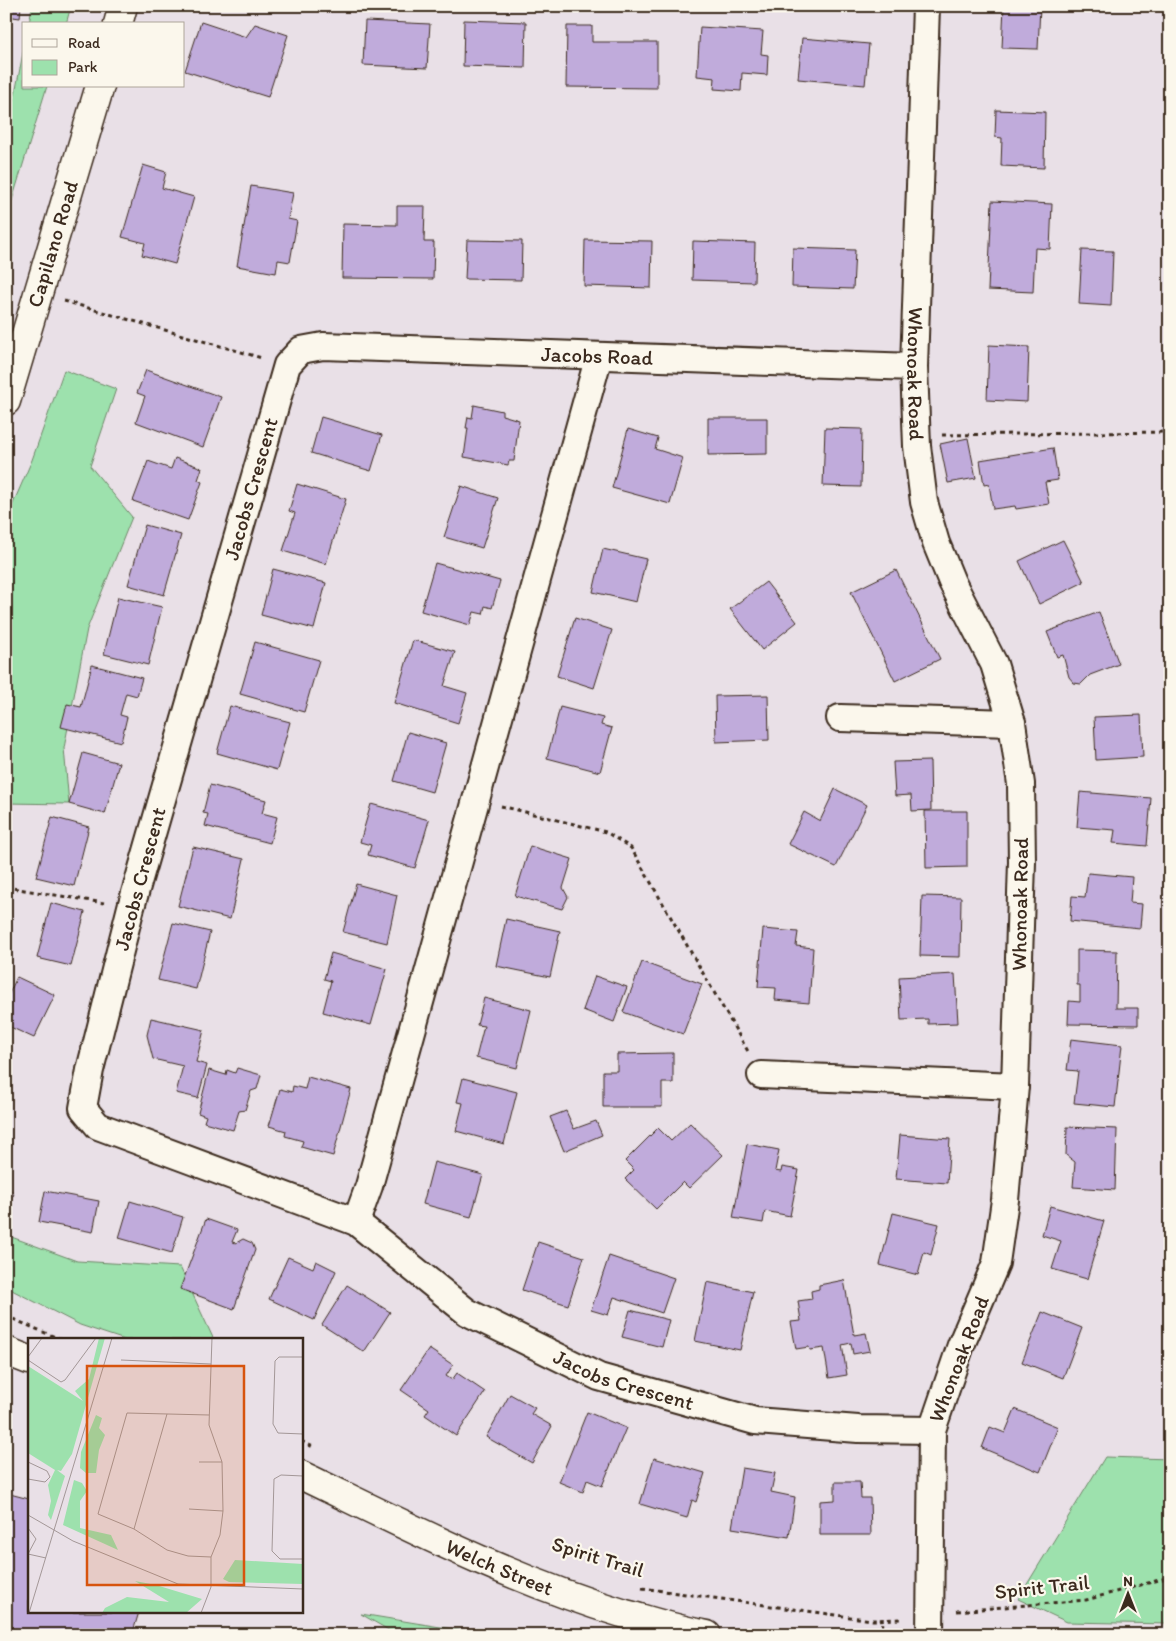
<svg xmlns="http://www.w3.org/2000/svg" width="1176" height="1641" font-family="Itim,sans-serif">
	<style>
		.green { fill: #9de1ad; stroke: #6c8666 }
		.building { fill: #c0abdb; stroke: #3b2a1e }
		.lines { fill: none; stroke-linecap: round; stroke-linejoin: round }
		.street-casing { stroke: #3b2a1e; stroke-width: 30 }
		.secondary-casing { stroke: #3b2a1e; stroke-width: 31 }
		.path { stroke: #3b2a1e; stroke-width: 3; stroke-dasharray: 4 4; stroke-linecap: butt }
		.street { stroke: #fbf7ec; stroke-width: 26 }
		.secondary { stroke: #fbf7ec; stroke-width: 28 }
		.labels { text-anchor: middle; stroke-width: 4.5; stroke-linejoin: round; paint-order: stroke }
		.street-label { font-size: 21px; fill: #3b2a1e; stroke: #fbf7ec }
		.inset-road { fill: none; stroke: #a39797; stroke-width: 1 }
		.view { fill: #d7540e; fill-opacity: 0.15; stroke: #d7540e; stroke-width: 2.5 }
		.inset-edge { fill: none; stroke: #3b2a1e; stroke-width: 2.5 }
	</style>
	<rect width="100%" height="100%" fill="#e9e0e7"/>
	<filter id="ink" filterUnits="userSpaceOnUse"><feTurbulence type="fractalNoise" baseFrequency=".02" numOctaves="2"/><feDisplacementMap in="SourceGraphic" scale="10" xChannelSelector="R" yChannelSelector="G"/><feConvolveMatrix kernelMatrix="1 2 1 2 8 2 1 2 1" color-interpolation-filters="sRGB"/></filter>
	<g filter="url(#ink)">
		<path class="green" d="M32,6H71L66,24H29Z
			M24,48V86H47L6,220V106L14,99Z
			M64,370L116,389L90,466L132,517L87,629L64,748L69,804L6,803V520L32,460Z
			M6,1235L77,1261L180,1267L214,1340H125L80,1325L6,1287Z
			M1105,1457L1170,1459V1624L1067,1622L1018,1599Z
			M361,1614L489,1635H397Z"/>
		<path class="building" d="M6,6H21L20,18L6,16Z
			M1004,6H1040L1038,49L1002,48Z
			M464,20L526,22L525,68L463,66Z
			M365,21L430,24L427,68L363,65Z
			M201,22L246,37L255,24L288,35L268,97L185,71Z
			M567,26H592V42H657V88L566,87Z
			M700,27L763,31L761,54L768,55L767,75L742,73L741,91L714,89L715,78L697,76Z
			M802,38L869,44L865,85L798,79Z
			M996,110L1045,112L1044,168L1001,166L1002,138L995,137Z
			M143,165L166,172L162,188L194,197L175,264L142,255L145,243L122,237Z
			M251,186L293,193L288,219L297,221L290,262L278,260L276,273L237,266Z
			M992,201L1052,204L1050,249L1035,248L1033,292L988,290Z
			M397,206H425L424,242H434L433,279L342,278L343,224L397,225Z
			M467,240L522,241L521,280L465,279Z
			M585,240L652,241L651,288L584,286Z
			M693,241L755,243L754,282L692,280Z
			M793,248L855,250L853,289L792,287Z
			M1082,250L1113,251L1111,306L1079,304Z
			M989,345L1029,347L1027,402L987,400Z
			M146,370L221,397L203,447L136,422L145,396L137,393Z
			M474,405L502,411V415L519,420L514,461H509L508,465L464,457L468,428H466L468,417L472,418Z
			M321,417L382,435L371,471L311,453Z
			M708,418H767V454L708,455Z
			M825,428L862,429L861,487L823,486Z
			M628,429L658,438L655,449L683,458L670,504L612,488Z
			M968,438L976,478L948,483L940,444Z
			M1053,448L1058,480L1045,482L1049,504L1016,509L1015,506L993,509L989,484L984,485L980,460Z
			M175,458L202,468L198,480L202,482L188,520L133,501L148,461L171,469Z
			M297,484L346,499L326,564L283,551L295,513L289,511Z
			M461,486L498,498L482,548L444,537Z
			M145,525L181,535L164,595L128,585Z
			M1063,540L1084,582L1039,604L1019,561Z
			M603,549L646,559L636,602L593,592Z
			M435,563L500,581L492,608L485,606L483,614L474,612L470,625L421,611Z
			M273,569L326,583L314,629L261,615Z
			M896,570L940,659L895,681L851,592Z
			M766,582L797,622L762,650L730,609Z
			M118,597L162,607L148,665L104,654Z
			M1099,612L1119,664L1090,675L1081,684L1074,683L1069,677L1063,655L1057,657L1047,632Z
			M575,618L612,630L594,688L557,676Z
			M413,640L455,652L444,686L467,693L458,723L394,703Z
			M255,642L319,660L304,712L240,694Z
			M92,665L142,678L137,696L126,693L120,715L127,717L121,742L61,727L67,704L81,707Z
			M768,695L769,740L716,742L715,696Z
			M230,706L290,722L277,770L217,753Z
			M560,707L603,718L601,725L612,728L600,772L547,758Z
			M1141,715L1143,757L1096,760L1094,717Z
			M408,732L446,743L432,792L394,781Z
			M83,753L119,763L105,814L69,804Z
			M930,761L931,810L912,811L911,795L895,796L893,762Z
			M210,785L266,800L262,813L277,817L270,843L205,826L208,814L203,813Z
			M835,789L867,805L836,867L788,844L804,812L820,821Z
			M1080,792L1151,798L1147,846L1113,843L1115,830L1077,827Z
			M371,804L429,820L415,868L368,855L371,845L360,842Z
			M925,811H967V867L926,868Z
			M52,817L89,827L74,886L36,877Z
			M530,846L572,859L563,888L568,897L562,909L515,896Z
			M193,847L244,859L230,919L178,906Z
			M1088,873L1132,877L1130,903L1142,904L1140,928L1070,921L1072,896L1085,897Z
			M356,884L397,895L387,943L343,932Z
			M922,896L961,897L960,957L920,956Z
			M51,903L85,912L71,966L37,958Z
			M506,919L560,931L550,977L496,966Z
			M173,923L210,932L196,989L158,980Z
			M763,929L798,932L796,946L813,948L809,1003L775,1000L776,988L758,987Z
			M1077,950L1117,951L1116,1008H1138V1025L1068,1024L1069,1001L1080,1002V985H1077Z
			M331,953L387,969L371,1025L323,1012L331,981L324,979Z
			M642,962L702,984L683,1034L623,1012Z
			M955,974L958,1023L928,1024V1019L901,1020L899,977Z
			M595,976L627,987L614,1022L583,1010Z
			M17,977L55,995L34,1038L6,1025V1000Z
			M484,998L531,1010L517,1068L476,1058L484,1026L477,1025Z
			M151,1018L204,1030L196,1062L207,1065L198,1098L176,1093L183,1066L153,1059L147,1035Z
			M1071,1039L1122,1045L1115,1107L1074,1103L1078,1071L1067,1070Z
			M673,1053V1083H662V1107H603V1071H617V1054Z
			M6,1056L12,1059L6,1071Z
			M237,1068L261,1075L257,1089L251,1091L245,1110L239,1111L233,1130L204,1122L206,1116L198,1113L209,1070L226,1075L227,1070L235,1073Z
			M308,1077L351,1089L333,1156L301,1147L303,1141L285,1136L286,1131L269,1126L280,1089L292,1092L293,1086L305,1089Z
			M463,1078L517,1092L504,1144L456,1131L463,1103L457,1102Z
			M566,1111L574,1129L596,1121L602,1135L564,1151L550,1117Z
			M690,1123L723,1155L689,1188L683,1182L656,1209L625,1179L634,1170L625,1161L658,1128L671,1141Z
			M1067,1127L1117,1129L1115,1190L1073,1187L1075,1162L1066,1155Z
			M900,1135L950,1139L947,1183L896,1179Z
			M747,1144L779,1150L775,1171L781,1172L782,1167L799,1170L790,1216L765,1211L763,1223L733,1218Z
			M434,1162L483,1175L471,1217L423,1204Z
			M6,1182L14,1195L6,1200Z
			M45,1191L99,1201L93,1232L39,1222Z
			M130,1201L183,1217L172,1253L119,1238Z
			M1050,1206L1104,1221L1087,1279L1052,1269L1061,1241L1042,1235Z
			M893,1213L939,1224L931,1255L924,1252L918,1275L880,1265Z
			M206,1219L237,1230L232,1242L236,1243L243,1239L252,1243L255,1250L234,1309L180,1289Z
			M538,1242L584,1257L568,1305L522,1290Z
			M609,1256L674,1278L662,1313L614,1297L608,1315L591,1310Z
			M288,1257L313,1268L316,1261L336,1271L314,1320L269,1299Z
			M844,1280L854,1335L866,1333L870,1351L853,1354L851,1343L842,1345L847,1375L829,1378L824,1348L810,1350L809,1347L796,1349L791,1322L801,1321L798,1301L812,1299L811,1291L819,1289V1285Z
			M707,1282L753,1292L740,1350L695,1341Z
			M347,1285L390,1312L364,1352L322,1325Z
			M630,1310L669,1320L662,1347L622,1337Z
			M1042,1312L1082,1328L1063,1378L1022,1362Z
			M429,1349L453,1365L446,1376L452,1380L457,1373L485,1392L456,1436L425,1415L429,1409L401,1390Z
			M510,1394L535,1408L531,1414L552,1426L532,1463L486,1437Z
			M1015,1409L1058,1427L1040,1472L982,1448L990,1427L1005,1433Z
			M587,1412L626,1428L602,1486L587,1480L583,1492L559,1482Z
			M654,1458L705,1473L696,1502L692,1500L687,1518L640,1504Z
			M742,1468L775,1473L771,1492L795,1497L789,1537L732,1528Z
			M835,1482H860L861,1498H870L871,1535H820V1501L835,1500Z
			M6,1493L29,1499V1612H139L132,1635H6Z"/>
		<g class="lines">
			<g class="street-casing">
				<g id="street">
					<path id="s1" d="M926,6L914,367L917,446L924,502L936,543L952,582L994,664L1012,723L1021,784L1022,862L1015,1086L1005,1200L996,1263L961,1345L932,1430L930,1635"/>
					<path id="s2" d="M914,367L323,346L301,350L287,365L131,907L90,1070L83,1108L98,1126L356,1222L467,1312L599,1377L755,1421L858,1429L932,1430"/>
					<path d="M840,718L1012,723"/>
					<path d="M761,1075L1015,1086"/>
					<path d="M356,1222L369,1186L599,356"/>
				</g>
			</g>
			<g class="secondary-casing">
				<g id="secondary">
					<path d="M118,24L123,6"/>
					<path id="s3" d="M6,401L100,86"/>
					<path d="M6,1351L29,1360"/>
					<path id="s4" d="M301,1475C407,1526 509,1579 622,1613C651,1621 678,1630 707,1635"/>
				</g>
			</g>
			<path class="path" d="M64,301L262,358
				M942,435L1170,432
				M501,806L606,832L631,848L749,1053
				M6,887L104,903
				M6,1316L62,1340
				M301,1441L315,1448
				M642,1588L872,1620L903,1619
				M957,1611L1086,1600L1170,1577
				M882,1635L883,1620"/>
			<use href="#street" class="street"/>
			<use href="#secondary" class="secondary"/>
		</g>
	</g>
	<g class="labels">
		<g class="street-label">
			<text dy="7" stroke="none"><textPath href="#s3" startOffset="164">Capilano Road</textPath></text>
			<text transform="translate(597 356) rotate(2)" y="7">Jacobs Road</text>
			<text dy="7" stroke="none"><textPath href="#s1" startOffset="368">Whonoak Road</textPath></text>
			<text transform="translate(251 489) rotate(-74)" y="7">Jacobs Crescent</text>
			<text transform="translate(140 879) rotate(-75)" y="7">Jacobs Crescent</text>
			<text transform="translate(1020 904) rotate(-89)" y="7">Whonoak Road</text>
			<text transform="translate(959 1359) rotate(-69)" y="7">Whonoak Road</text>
			<text dy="7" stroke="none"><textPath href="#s2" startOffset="2018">Jacobs Crescent</textPath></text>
			<text transform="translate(598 1557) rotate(17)" y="7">Spirit Trail</text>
			<text dy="7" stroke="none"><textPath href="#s4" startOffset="219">Welch Street</textPath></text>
			<text transform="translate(1042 1587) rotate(-6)" y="7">Spirit Trail</text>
		</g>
	</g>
	<g transform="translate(28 1338)">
		<rect width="275" height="275" fill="#e9e0e7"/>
		<path d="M71,0H77L44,116L33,133L29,132L37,138L23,182L20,177L23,163L20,147L27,132L0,115V28L55,63L47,53L61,41ZM68,77L74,80L71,90L77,97L71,112L68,135H58L52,130L53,114ZM46,142L54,145L59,153L52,163V190L83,197L90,212L35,187ZM207,222L275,226V246L201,244L195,241ZM107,243L128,247L174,261L158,275H74L77,270L99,259L141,264Z" fill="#9de1ad"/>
		<path class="inset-road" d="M0,19L14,0M275,19H251L247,23L245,86L250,95L275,96M0,22L33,44L37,42L68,0M93,22L183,26M181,77L99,75L70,176L106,191L139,212L160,218L183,219M0,124L19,133L22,139L17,144L0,141M171,124H194M275,138L253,137L246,141L244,213L252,221H275M161,171L195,173M0,177L45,203L150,246L275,251M0,190L8,201L0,216M106,191L139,76M0,216L18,220M1,275L84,0M173,275L183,249V219L192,197L195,173L194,124L181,87L184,0"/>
		<path class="view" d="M59,28H216V247H59Z"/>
		<rect width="275" height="275" class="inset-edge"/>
	</g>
	<rect width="1176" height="1641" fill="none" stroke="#fbf7ec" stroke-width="25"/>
	<rect x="12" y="12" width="1151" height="1616" fill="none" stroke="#3b2a1e" stroke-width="2" filter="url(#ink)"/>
	<rect x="22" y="22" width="162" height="65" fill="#fbf7ec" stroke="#aea59a"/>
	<rect x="32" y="39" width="25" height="8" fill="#fbf7ec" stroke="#aea59a"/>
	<text x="68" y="48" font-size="15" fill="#3b2a1e">Road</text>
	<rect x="32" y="60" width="25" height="15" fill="#9de1ad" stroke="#aea59a"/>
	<text x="68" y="72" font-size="15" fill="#3b2a1e">Park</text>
	<g transform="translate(1128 1594)" stroke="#fbf7ec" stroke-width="4" paint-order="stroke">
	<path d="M0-4L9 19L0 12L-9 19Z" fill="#3b2a1e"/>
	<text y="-8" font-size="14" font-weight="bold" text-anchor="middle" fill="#3b2a1e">N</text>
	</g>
</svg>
